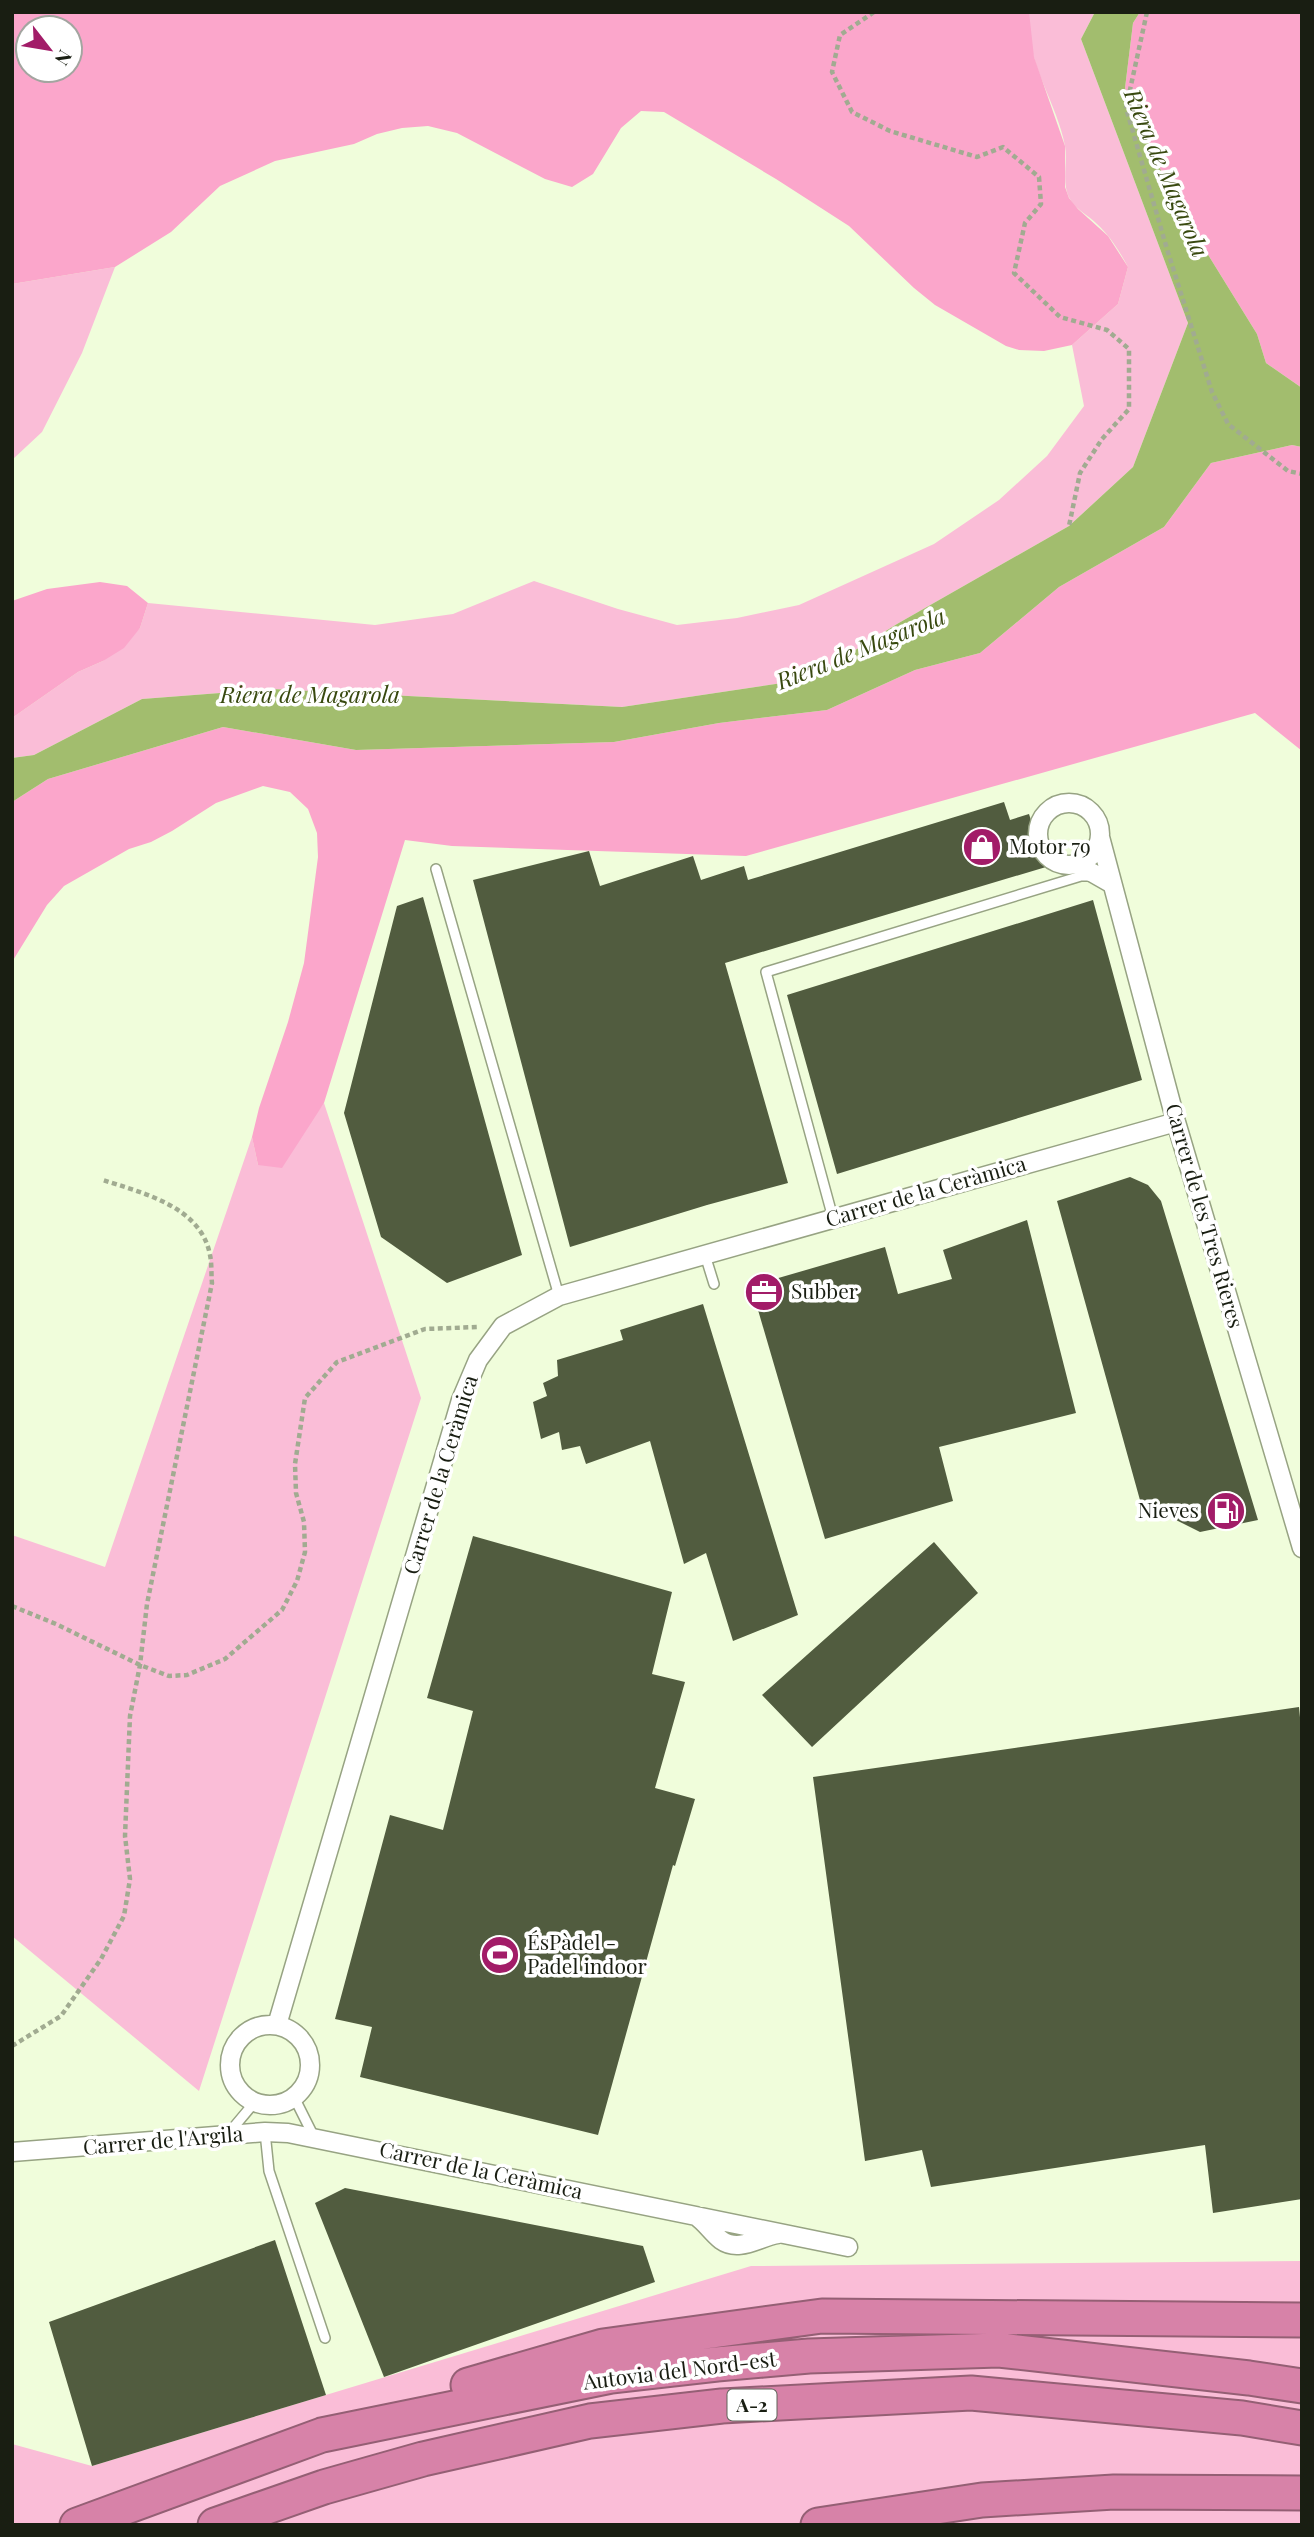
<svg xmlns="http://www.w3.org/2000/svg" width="1314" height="2537" font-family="'Playfair Display',serif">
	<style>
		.green { fill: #fabdd7 }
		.forest { fill: #fba6cb; fill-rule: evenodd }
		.water { fill: #a2bd6e }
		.building { fill: #515c3f }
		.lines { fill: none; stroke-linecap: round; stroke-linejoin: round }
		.service-casing { stroke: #97a383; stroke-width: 12 }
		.minor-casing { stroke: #97a383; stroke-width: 21 }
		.motorway-casing { stroke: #945f74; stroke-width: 37 }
		.path { stroke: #a1ab91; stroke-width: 4.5; stroke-dasharray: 5 3.5; stroke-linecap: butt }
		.service { stroke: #fff; stroke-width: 9 }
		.minor { stroke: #fff; stroke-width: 18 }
		.motorway { stroke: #d782a8; stroke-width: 33 }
		.labels { text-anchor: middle; stroke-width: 7; stroke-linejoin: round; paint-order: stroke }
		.shield { fill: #fff; stroke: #5e6259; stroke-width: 2 }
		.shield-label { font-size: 19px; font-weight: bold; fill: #191e12 }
		.poi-label { font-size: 21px; fill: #191e12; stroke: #fff; text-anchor: start }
		.street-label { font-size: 21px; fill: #191e12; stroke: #fff }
		.water-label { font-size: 23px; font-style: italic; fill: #38490f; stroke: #fff }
	</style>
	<rect width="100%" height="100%" fill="#f0fddb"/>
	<path class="green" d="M1029,12H1095L1081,39L1188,323L1133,467L1069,526L897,624L809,679L622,707L272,689L142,699L34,755L12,758V718L78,672L103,661L140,628L148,603L375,625L453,614L534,581L618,609L677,625L737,618L799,605L934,544L999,500L1047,456L1084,406L1072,345L1118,304L1128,267C1120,252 1110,236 1097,224C1088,215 1076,210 1070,199C1061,183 1068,163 1065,146C1057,102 1023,58 1029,12Z
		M115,267L82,353L42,432L12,460V284Z
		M324,1103L421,1398L199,2091L12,1936V1535L105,1567L252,1137L258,1165L310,1122Z
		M1302,2261V2525H12V2444L92,2466L751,2266Z"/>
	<path class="forest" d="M12,12H1029L1034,57L1065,146V187L1069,198L1078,209L1108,236L1128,267L1118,304L1072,345L1044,351L1019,350L1006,346L935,305L914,288L849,226L776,179L664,112L641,111L621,128L593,174L572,187L545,179L457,133L428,126L402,128L377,134L354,144L275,161L220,186L171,232L115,267L12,284ZM28,28H70V70H28Z
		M1140,12H1302V388L1266,363L1257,334L1173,198L1125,88L1133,23Z
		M1292,445L1302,447V751L1255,713L746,856L452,846L405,840L324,1103L282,1168L258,1165L252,1137L259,1108L288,1022L304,963L318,857L317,833L308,809L290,792L263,786L216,803L172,831L151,842L129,849L64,886L47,905L12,962V802L48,779L223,727L356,750L614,742L719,723L827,710L915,670L980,653L1059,587L1164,527L1211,463Z
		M100,582L127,586L148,603L140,628L124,648L103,661L78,672L12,718V601L47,589Z"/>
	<path class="water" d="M1095,12H1140L1133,23L1125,88L1173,198L1257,334L1266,363L1302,388V447L1292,445L1211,463L1164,527L1059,587L980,653L915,670L827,710L719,723L614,742L356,750L223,727L48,779L12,802V758L34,755L142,699L272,689L622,707L809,679L897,624L1069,526L1133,467L1188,323L1081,39Z"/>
	<path class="building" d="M1004,802L1010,820L1029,814L1046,867L725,963L788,1183L707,1205L570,1247L473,880L589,851L600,886L693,856L701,880L744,866L748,880Z
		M423,897L522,1255L447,1283L381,1237L344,1113L397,906Z
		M1093,900L1142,1080L837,1174L787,995Z
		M1130,1177L1148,1185L1161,1201L1258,1520L1200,1532L1174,1519L1169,1503L1143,1511L1057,1201Z
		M1027,1220L1076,1413L939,1447L953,1501L825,1539L751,1286L885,1247L898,1294L952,1279L943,1250Z
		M703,1304L798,1615L733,1641L706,1553L684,1564L650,1441L586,1464L580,1446L562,1450L559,1432L541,1439L533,1402L547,1396L543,1383L558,1376L557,1360L623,1340L620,1330Z
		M473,1536L672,1592L652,1674L685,1682L655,1788L695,1799L675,1866L673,1865L598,2135L360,2077L372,2027L335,2019L390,1815L443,1830L473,1711L427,1698Z
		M934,1542L978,1593L812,1747L762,1695Z
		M1299,1707L1302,1738V2199L1213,2213L1205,2145L931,2187L922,2150L865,2161L813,1777Z
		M345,2188L643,2246L655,2282L384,2377L315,2203Z
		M275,2240L326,2395L92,2466L49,2322Z"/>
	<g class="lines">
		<g class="service-casing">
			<path id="service" d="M436,869L559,1296
				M833,1218L766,972L1081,876H1092
				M705,1255L714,1284
				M294,2097L314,2137
				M265,2132L269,2171L325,2338
				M228,2134L254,2103"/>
		</g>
		<g class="minor-casing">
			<path id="minor" d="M1038 834a31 31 0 1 1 62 0a31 31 0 1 1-62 0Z
				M1100,837L1176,1122L1302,1548
				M1077,864L1112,884
				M230 2065a40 40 0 1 1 80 0a40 40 0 1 1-80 0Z
				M277,2025L461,1400L478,1360L503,1326L559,1296L1176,1122
				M12,2152L265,2132L288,2133L848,2247
				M696,2216C706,2223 712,2233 721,2240C739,2253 759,2237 778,2234"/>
		</g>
		<g class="motorway-casing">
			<path id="motorway" d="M468,2385L603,2346L822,2316L1302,2320
				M77,2525L322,2435L611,2376L717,2364L809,2356L999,2350L1249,2378L1302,2386
				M215,2525L324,2487L423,2459L590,2421L722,2406L971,2393L1242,2418L1302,2428
				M818,2525L982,2500L1114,2492L1302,2493"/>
		</g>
		<path class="path" d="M874,12L840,35L832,72L852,112L890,131L977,157L1003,147L1039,177L1041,204L1025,223L1014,273L1060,317L1107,330L1129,349V409L1102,439L1080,473L1069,526
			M1147,12L1126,108L1167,249L1212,392L1228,424L1288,471L1302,474
			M12,1606L56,1624L140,1665L169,1676L187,1675L225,1659L282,1610L297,1581L305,1552L304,1522L296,1493L295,1464L305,1398L337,1362L425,1329L478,1327
			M12,2046L61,2016L101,1959L124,1916L130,1879L125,1836L130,1716L140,1665L147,1604L212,1283C211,1274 212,1264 210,1255C201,1206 142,1193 103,1180"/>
		<use href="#service" class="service"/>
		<use href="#minor" class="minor"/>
		<use href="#motorway" class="motorway"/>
	</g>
	<defs>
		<g id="shop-disc" transform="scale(2.0125)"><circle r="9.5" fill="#a21c68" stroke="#fff"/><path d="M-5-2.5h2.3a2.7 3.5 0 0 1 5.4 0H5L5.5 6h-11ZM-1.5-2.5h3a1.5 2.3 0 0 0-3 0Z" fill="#fff"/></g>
		<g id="office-disc" transform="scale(2.0125)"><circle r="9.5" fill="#a21c68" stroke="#fff"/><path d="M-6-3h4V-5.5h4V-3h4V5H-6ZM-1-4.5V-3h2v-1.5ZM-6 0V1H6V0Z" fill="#fff"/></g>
		<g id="fuel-disc" transform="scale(2.0125)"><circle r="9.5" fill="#a21c68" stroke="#fff"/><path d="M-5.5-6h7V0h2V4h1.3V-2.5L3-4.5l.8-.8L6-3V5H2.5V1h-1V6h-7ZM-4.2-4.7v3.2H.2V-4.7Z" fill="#fff"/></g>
		<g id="stadium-disc" transform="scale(2.0125)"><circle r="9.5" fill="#a21c68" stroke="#fff"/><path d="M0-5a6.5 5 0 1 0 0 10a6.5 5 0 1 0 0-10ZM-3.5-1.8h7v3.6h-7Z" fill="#fff"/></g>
	</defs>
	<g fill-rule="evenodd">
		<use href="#shop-disc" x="982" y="847"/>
		<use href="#office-disc" x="764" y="1292"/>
		<use href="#fuel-disc" x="1226" y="1511"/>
		<use href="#stadium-disc" x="500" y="1955"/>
	</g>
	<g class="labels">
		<rect class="shield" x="727.5" y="2389.5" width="49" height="31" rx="5"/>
		<g class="shield-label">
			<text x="752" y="2412">A-2</text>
		</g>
		<g class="poi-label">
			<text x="1009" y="854">Motor 79</text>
			<text x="791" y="1299">Subber</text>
			<text x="1199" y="1518" text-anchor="end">Nieves</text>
			<text x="527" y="1950">ÉsPàdel -<tspan x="527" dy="24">Padel indoor</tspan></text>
		</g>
		<g class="street-label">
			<text transform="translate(926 1192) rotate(-16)" y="7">Carrer de la Ceràmica</text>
			<text transform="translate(1204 1216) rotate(74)" y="7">Carrer de les Tres Rieres</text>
			<text transform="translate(441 1475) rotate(-73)" y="7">Carrer de la Ceràmica</text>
			<text transform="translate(163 2141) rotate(-5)" y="7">Carrer de l'Argila</text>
			<text transform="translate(481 2171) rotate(12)" y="7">Carrer de la Ceràmica</text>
			<text transform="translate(680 2371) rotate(-7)" y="7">Autovia del Nord-est</text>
		</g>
		<g class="water-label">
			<text transform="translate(1166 173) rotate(67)" y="8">Riera de Magarola</text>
			<text transform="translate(861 649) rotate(-22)" y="8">Riera de Magarola</text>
			<text x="310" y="703">Riera de Magarola</text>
		</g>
	</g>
	<rect width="1314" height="2537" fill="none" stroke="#191e12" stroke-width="28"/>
	<g transform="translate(49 49) rotate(121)"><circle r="33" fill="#ffffff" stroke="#a3a5a0" stroke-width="2"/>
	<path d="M0-5L12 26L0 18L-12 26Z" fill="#a21c68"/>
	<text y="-10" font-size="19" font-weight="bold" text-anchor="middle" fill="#191e12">N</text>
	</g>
</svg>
